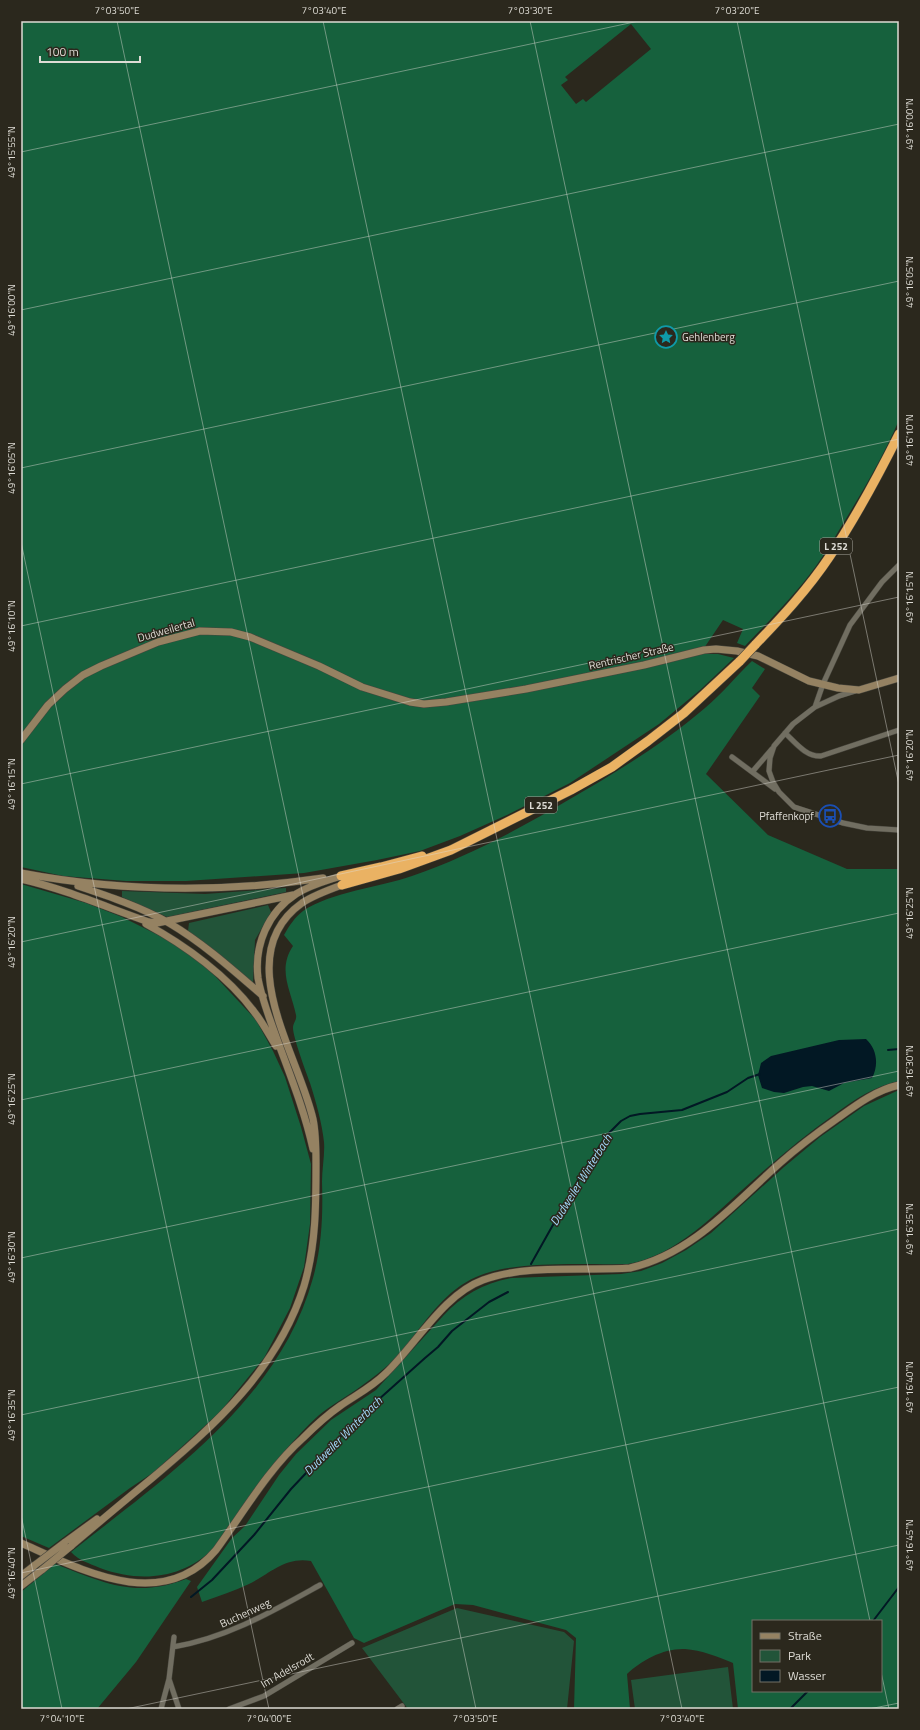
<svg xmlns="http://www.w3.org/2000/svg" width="920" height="1730" font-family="'Titillium Web',sans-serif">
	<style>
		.green { fill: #225439 }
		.forest { fill: #16613d; fill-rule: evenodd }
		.water { fill: #021824 }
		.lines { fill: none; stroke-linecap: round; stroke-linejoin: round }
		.stream { stroke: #021824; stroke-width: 2 }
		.street-casing { stroke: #48463d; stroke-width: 6 }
		.secondary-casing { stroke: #48463d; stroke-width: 8 }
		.highway-casing { stroke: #48463d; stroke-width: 10 }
		.street { stroke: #716e61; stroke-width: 5 }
		.secondary { stroke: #958262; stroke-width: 7 }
		.highway { stroke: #eab263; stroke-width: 9 }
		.secondary-bridge-casing { stroke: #48463d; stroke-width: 8; stroke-linecap: butt }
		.highway-bridge-casing { stroke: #48463d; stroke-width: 10; stroke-linecap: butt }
		.secondary-bridge { stroke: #958262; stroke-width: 7 }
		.highway-bridge { stroke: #eab263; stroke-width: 9 }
		.ticks { fill: none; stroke: #dedcd5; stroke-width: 1; stroke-opacity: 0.45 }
		.labels { text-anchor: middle; stroke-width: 3; stroke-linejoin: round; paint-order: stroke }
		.shield { fill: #2b281d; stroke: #a8a69e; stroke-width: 1 }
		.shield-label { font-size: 10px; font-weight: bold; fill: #dedcd5 }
		.poi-label { font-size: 11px; fill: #dedcd5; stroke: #2b281d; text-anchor: start }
		.street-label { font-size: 11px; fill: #dedcd5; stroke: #2b281d }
		.water-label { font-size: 12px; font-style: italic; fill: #a2d9fb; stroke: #2b281d }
		.neatline { fill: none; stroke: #dedcd5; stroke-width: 1.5 }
		.ticks-label { font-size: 10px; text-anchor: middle; fill: #dedcd5 }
	</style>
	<rect width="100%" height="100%" fill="#2b281d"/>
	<path class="green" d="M286,888V892L167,917L122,897V891L205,894Z
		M268,905L271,912L255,940L253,984L188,931L189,923Z
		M457,1608L564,1632L574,1641L567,1709H408L362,1648Z
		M728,1667L733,1709H635L631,1680Z"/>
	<path class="forest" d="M21,21H899V420C884,455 864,489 844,522C835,537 826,552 816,566C795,595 770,620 745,646L737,643L743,629L723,620L700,654H718L734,658L700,690L659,724L570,783L507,815L460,836L420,851L377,860L304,873L186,881H126L63,876L21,867ZM631,24L651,49L586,102L583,99L576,104L561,85L568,80L565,77Z
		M752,661L765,669L752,688L760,696L706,774L768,835L847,869H899V1081C875,1086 855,1099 835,1114C805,1135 778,1158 750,1183C714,1214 678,1255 628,1264C585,1265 521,1260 481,1275C451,1286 432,1312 413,1337C407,1344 402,1352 396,1358C385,1368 373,1378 360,1387C346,1397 331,1405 318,1416C276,1455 246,1502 213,1549C182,1579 140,1583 100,1568C89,1563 79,1561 71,1552C166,1477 279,1401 313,1278C322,1246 323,1214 322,1182C322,1169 325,1154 324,1142C322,1123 316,1102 310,1083C306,1072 293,1037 293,1028C293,1023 297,1020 296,1015C291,990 277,970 293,946L284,935C289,926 295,917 303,911C331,892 380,887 412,876C467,857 519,829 570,799C617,772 664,743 705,708C722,694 736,676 752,661Z
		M21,884L86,903L122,917L166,939L194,957L215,976L256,1020L273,1051L285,1077L301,1127L311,1164L310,1224L304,1267L290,1308L264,1358L220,1412L154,1472L130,1488L49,1548L21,1536Z
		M899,1090V1709H738L733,1663C719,1657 701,1650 685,1649C664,1648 642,1660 627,1674L630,1709H574L576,1638L566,1630L473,1605L455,1604L364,1643L354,1638L311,1561C286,1556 269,1574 249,1584C234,1591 218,1596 202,1602L197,1587L232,1538L245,1526L279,1475L296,1454L331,1420L376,1390L443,1316C463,1295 484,1283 512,1278L621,1274L641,1271L662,1263L686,1250L711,1233L784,1167L820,1137L864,1106ZM753,1621H881V1691H753Z
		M55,1564C103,1582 134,1599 186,1579L191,1581L136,1662L97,1709H21V1592Z"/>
	<path class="water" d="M866,1039C877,1049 879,1065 872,1078L844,1083L829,1091L812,1086L803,1087L784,1093L774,1092L762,1088L758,1075L761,1063L771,1056L839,1040Z"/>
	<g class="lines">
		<path class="stream" d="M888,1050L899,1049
			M531,1264L581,1175L606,1136L621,1121L630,1116L640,1114L682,1110L727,1092L748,1078L760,1074
			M191,1597L212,1580L254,1535L291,1489L359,1417L425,1358L438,1347L452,1331L489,1302L508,1292
			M873,1621L899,1587
			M790,1709L808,1691"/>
		<g class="street-casing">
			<path id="street" d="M899,565L882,582L850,625L823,684L815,707L793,724L774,746L770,758L769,771L773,782L779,792L794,807L843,823L867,828L899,830
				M815,707L839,696L855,691
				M785,733C796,743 806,757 821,756L899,730
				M732,757L775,789
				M753,771L772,749
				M173,1647C227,1638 273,1611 320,1585
				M169,1679L179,1709
				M161,1709L169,1679L174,1637
				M229,1709L264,1696L352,1643
				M397,1709L402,1706"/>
		</g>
		<g class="secondary-casing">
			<path id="secondary" d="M21,740L48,705L65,689L83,675L101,666L158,642L200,631L231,632L250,637L319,666L362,687L410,702L424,704L446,702L526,689L644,665L704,650L716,649L737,651L758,656L809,681L838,688L859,690L899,678
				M21,873C122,892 221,893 323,878
				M21,879C65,889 106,907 149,922L157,923L293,895
				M78,886C108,896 141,907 169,923C203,943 233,970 263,996
				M146,924C185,945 229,977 255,1013C263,1023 269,1035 276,1046
				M313,1149C304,1108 288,1070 274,1031C268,1014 261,996 258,978C254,945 268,912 296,894C310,885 326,881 341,876
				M21,1543C82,1570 162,1614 216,1550C243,1513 269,1468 303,1438C314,1427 327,1415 340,1406C356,1395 372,1387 386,1373C416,1344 444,1294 483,1280C526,1264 584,1271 630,1268C692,1254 734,1204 780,1163C798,1147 818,1132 838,1118C856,1105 876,1090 899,1085
				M64,1543L97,1519
				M71,1546C97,1524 124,1501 151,1479C215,1425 278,1369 304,1286C316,1245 316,1205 316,1163C316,1148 316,1133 313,1119C298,1053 229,955 302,903C314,895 328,890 342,885
				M21,1576L35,1565
				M21,1586L43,1569"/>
		</g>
		<g class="highway-casing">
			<path id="highway" d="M755,645C782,617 808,589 830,556C856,517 878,476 899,434
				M341,876L381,867L422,856
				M342,885L399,869L451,850L571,790L612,767L648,741L684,713L740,661"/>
		</g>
		<use href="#street" class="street"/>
		<use href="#secondary" class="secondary"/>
		<use href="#highway" class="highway"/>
		<g class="secondary-bridge-casing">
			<path id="secondary-bridge" d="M35,1565L64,1543
				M43,1569L71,1546"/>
		</g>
		<g class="highway-bridge-casing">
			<path id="highway-bridge" d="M740,661L755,645"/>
		</g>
		<use href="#secondary-bridge" class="secondary-bridge"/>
		<use href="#highway-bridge" class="highway-bridge"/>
	</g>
	<path class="ticks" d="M117,21L476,1709M323,21L682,1709M530,21L870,1621M737,21L899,785M21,152L639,21M21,310L899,124M21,468L899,281M21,542L269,1709M21,626L899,439M21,784L899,597M21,942L899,755M21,1100L899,913M21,1258L899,1071M21,1415L899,1229M21,1515L62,1709M21,1573L899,1387M881,1672L889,1709M126,1709L899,1545M869,1709L899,1703"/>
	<defs>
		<g id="sight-ring" transform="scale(1.15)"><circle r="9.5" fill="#2b281d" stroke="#0f9aa8" stroke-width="1.5"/><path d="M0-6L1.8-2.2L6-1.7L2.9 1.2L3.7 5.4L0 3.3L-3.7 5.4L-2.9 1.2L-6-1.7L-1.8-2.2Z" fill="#0f9aa8"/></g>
		<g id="bus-ring" transform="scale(1.15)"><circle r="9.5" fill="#2b281d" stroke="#1a4fb4" stroke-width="1.5"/><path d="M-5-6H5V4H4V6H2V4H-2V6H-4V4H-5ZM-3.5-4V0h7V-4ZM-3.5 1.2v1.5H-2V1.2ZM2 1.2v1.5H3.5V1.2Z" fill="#1a4fb4"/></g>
	</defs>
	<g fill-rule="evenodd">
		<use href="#sight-ring" x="666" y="337"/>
		<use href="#bus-ring" x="830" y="816"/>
	</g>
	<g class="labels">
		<g class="shield">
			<rect x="820" y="538" width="32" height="16" rx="3"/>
			<rect x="525" y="797" width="32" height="16" rx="3"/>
		</g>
		<g class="shield-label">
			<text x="836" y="550">L 252</text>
			<text x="541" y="809">L 252</text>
		</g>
		<g class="poi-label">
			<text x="682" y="341">Gehlenberg</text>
			<text x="814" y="820" text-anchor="end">Pfaffenkopf</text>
		</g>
		<g class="street-label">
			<text transform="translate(166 630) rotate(-16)" y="4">Dudweilertal</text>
			<text transform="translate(631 656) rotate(-13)" y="4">Rentrischer Straße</text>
			<text transform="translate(245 1613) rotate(-25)" y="4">Buchenweg</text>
			<text transform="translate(287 1670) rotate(-30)" y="4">Im Adelsrodt</text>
		</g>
		<g class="water-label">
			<text transform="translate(581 1180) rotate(-58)" y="4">Dudweiler Winterbach</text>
			<text transform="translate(343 1436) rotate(-45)" y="4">Dudweiler Winterbach</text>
		</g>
	</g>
	<rect width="920" height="1730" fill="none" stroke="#2b281d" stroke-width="44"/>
	<rect x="752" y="1620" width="130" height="72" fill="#2b281d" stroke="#737067"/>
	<rect x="760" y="1633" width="20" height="6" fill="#958262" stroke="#737067"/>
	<text x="788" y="1640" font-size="12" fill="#dedcd5">Straße</text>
	<rect x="760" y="1650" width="20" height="12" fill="#225439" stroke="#737067"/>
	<text x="788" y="1660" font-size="12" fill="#dedcd5">Park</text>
	<rect x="760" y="1670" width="20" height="12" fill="#021824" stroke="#737067"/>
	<text x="788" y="1680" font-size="12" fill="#dedcd5">Wasser</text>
	<path d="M40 56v6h100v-6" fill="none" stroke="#dedcd5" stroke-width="2"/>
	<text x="46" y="56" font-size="12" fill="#dedcd5" stroke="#2b281d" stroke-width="3" paint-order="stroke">100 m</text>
	<rect x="22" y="22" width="876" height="1686" class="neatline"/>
	<g class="ticks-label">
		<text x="117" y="14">7°03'50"E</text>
		<text x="324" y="14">7°03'40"E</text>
		<text x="530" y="14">7°03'30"E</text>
		<text x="737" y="14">7°03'20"E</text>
		<text transform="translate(909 124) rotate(-90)" y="4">49°16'00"N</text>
		<text transform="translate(11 152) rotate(-90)" y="4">49°15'55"N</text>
		<text transform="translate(909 282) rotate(-90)" y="4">49°16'05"N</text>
		<text transform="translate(11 310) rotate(-90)" y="4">49°16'00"N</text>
		<text transform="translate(909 440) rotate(-90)" y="4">49°16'10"N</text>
		<text transform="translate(11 468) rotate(-90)" y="4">49°16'05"N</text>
		<text transform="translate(909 597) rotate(-90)" y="4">49°16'15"N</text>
		<text transform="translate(11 626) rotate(-90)" y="4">49°16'10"N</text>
		<text transform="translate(909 755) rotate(-90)" y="4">49°16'20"N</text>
		<text transform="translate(11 784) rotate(-90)" y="4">49°16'15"N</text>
		<text transform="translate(909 913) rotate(-90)" y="4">49°16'25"N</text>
		<text transform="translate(11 942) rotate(-90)" y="4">49°16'20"N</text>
		<text transform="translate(909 1071) rotate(-90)" y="4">49°16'30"N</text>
		<text transform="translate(11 1099) rotate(-90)" y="4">49°16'25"N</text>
		<text transform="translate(909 1229) rotate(-90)" y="4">49°16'35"N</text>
		<text transform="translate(11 1257) rotate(-90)" y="4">49°16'30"N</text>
		<text transform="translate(909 1387) rotate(-90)" y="4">49°16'40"N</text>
		<text transform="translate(11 1415) rotate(-90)" y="4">49°16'35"N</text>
		<text transform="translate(909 1545) rotate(-90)" y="4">49°16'45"N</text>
		<text transform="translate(11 1573) rotate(-90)" y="4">49°16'40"N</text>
		<text x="62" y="1722">7°04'10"E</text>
		<text x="269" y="1722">7°04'00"E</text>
		<text x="475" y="1722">7°03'50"E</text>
		<text x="682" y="1722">7°03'40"E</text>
	</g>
</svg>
